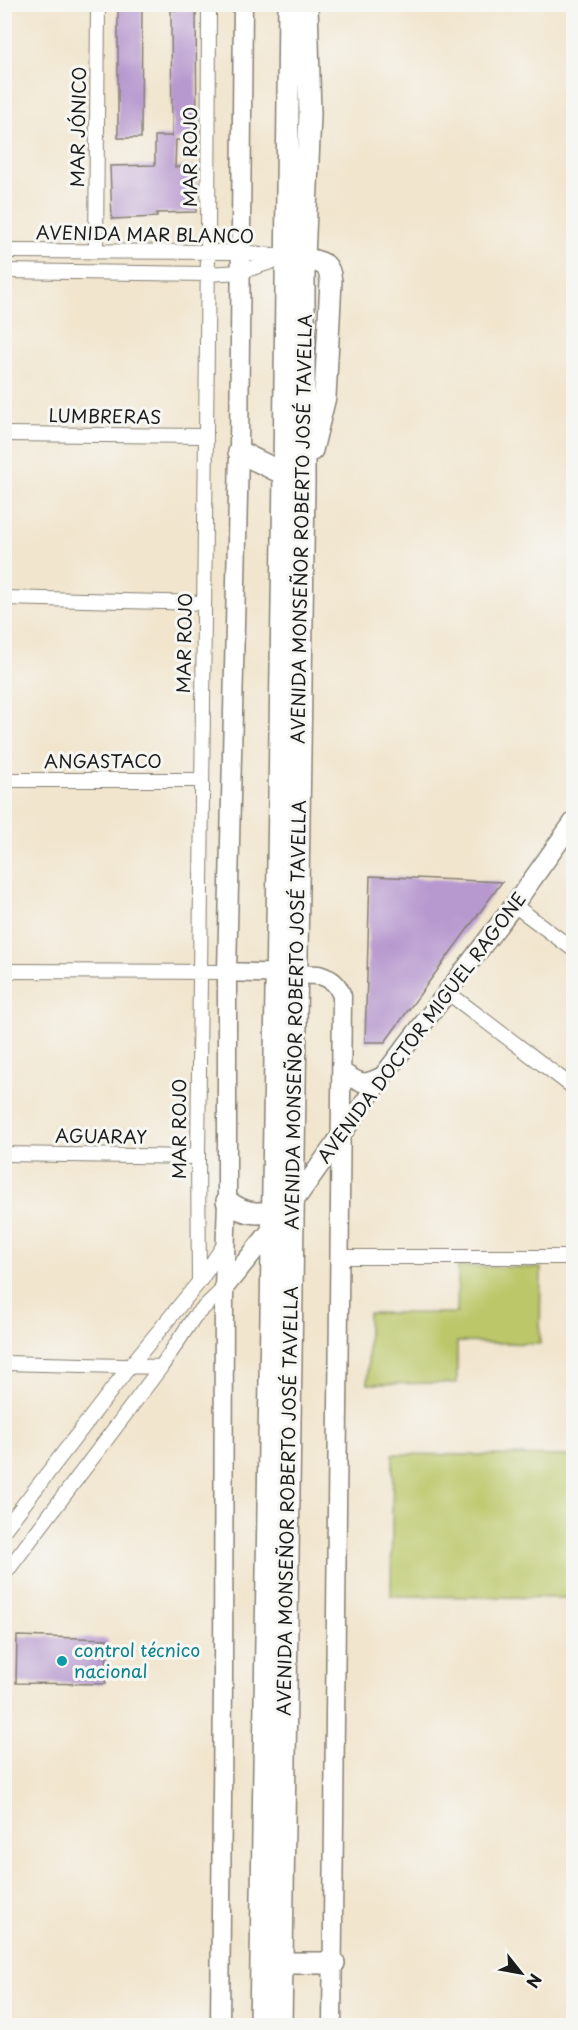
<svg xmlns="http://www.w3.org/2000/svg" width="578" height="2030" font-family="'Playpen Sans',sans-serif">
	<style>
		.green { fill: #bbc769; stroke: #6c7242; stroke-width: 1.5 }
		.building { fill: #b799cf }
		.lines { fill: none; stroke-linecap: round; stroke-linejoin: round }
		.minor-casing { stroke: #868074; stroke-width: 16 }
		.major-casing { stroke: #868074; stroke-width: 21 }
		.highway-casing { stroke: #868074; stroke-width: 24 }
		.minor { stroke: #fff; stroke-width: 14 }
		.major { stroke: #fff; stroke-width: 18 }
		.highway { stroke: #fff; stroke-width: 21 }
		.culture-dot { fill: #0f9aa8; stroke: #f6f6f2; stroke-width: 2 }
		.labels { text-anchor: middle; stroke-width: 6; stroke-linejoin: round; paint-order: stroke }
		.street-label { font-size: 18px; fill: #1c1c1c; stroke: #f6f6f2 }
		.culture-label { font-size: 18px; fill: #0d838f; stroke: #f6f6f2; text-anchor: start }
	</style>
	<rect width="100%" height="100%" fill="#f6f6f2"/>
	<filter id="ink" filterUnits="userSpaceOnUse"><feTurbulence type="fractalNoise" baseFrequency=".0167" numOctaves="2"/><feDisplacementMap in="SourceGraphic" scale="12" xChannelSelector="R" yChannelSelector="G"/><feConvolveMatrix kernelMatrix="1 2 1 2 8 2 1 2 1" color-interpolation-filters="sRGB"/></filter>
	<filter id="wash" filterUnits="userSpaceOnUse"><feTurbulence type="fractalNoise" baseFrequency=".008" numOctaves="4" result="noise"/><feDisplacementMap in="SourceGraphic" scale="24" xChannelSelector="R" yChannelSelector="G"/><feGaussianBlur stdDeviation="1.35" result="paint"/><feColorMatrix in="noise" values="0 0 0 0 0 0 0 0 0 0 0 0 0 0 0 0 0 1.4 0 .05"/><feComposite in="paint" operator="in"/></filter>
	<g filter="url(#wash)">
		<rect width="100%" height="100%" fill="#f1e5cd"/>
		<path class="green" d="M458,1266L541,1268L540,1344L457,1342V1383L368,1384V1313H457Z
			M393,1454L573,1456V1598L391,1596Z"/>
		<g id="blocks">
			<path class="building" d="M118,5H142L141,138H118Z
				M171,10H196L197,140H176L175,167L196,166V212L157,213V217L112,219L110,166L155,165V136H172Z
				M370,876L502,882L385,1042H365Z
				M17,1636L108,1639L105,1684L16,1683Z"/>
		</g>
	</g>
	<g filter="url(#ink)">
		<use href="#blocks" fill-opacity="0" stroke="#868074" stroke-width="1.5"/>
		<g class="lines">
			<g class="minor-casing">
				<path id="minor" d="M96,250L98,4
					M4,251L240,252L293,257
					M4,271L208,274L240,272L280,259
					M4,434L205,436
					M4,598L203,603
					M4,780H201
					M514,905L574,950
					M4,971L227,972
					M447,992L574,1088
					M4,1154L198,1157
					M340,1257H574
					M199,1282L198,1157L208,252L209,4
					M4,1363L161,1367
					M4,1530L130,1366L199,1282L224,1245
					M4,1575L161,1367L194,1317L224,1288"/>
			</g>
			<g class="major-casing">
				<path id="major" d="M227,972L319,975C332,979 337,983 342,996L332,2026
					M342,1072C361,1084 363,1086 383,1076
					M224,1288L293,1203L383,1076L514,905L574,821
					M220,2026L223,1682L224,1288L227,1201V972L239,452L243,4"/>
			</g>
			<g class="highway-casing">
				<path id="highway" d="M304,258C321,263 329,261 331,281L325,397L312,450
					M239,452L284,474
					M227,1201C246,1216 263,1216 285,1206
					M282,1963H334
					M260,2026L284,474L289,4
					M281,2026L304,483V258L310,114L307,4"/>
			</g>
			<use href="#minor" class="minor"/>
			<use href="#major" class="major"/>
			<use href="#highway" class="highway"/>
		</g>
	</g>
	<circle class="culture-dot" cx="62" cy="1661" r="6"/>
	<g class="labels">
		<g class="street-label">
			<text transform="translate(79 127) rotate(-89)" y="6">MAR JÓNICO</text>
			<text transform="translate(191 157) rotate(-90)" y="6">MAR ROJO</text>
			<text transform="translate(145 235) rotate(1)" y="6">AVENIDA MAR BLANCO</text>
			<text transform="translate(105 417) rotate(1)" y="6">LUMBRERAS</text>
			<text transform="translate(302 529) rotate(-89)" y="6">AVENIDA MONSEÑOR ROBERTO JOSÉ TAVELLA</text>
			<text transform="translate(185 643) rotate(-89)" y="6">MAR ROJO</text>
			<text x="103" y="768">ANGASTACO</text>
			<text transform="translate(296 1015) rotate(-89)" y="6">AVENIDA MONSEÑOR ROBERTO JOSÉ TAVELLA</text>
			<text transform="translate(422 1028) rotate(-53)" y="6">AVENIDA DOCTOR MIGUEL RAGONE</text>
			<text transform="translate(180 1129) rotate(-90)" y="6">MAR ROJO</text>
			<text transform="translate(101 1137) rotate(1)" y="6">AGUARAY</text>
			<text transform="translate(288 1501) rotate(-89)" y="6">AVENIDA MONSEÑOR ROBERTO JOSÉ TAVELLA</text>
		</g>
		<g class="culture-label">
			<text x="74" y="1657">control técnico<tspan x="74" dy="21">nacional</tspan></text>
		</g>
	</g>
	<rect width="578" height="2030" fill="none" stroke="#f6f6f2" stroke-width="24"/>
	<g transform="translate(521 1973) rotate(121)" stroke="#f6f6f2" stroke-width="4.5" paint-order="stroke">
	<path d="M0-4.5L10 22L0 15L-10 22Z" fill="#1c1c1c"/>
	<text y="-9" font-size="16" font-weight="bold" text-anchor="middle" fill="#1c1c1c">N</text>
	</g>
</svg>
